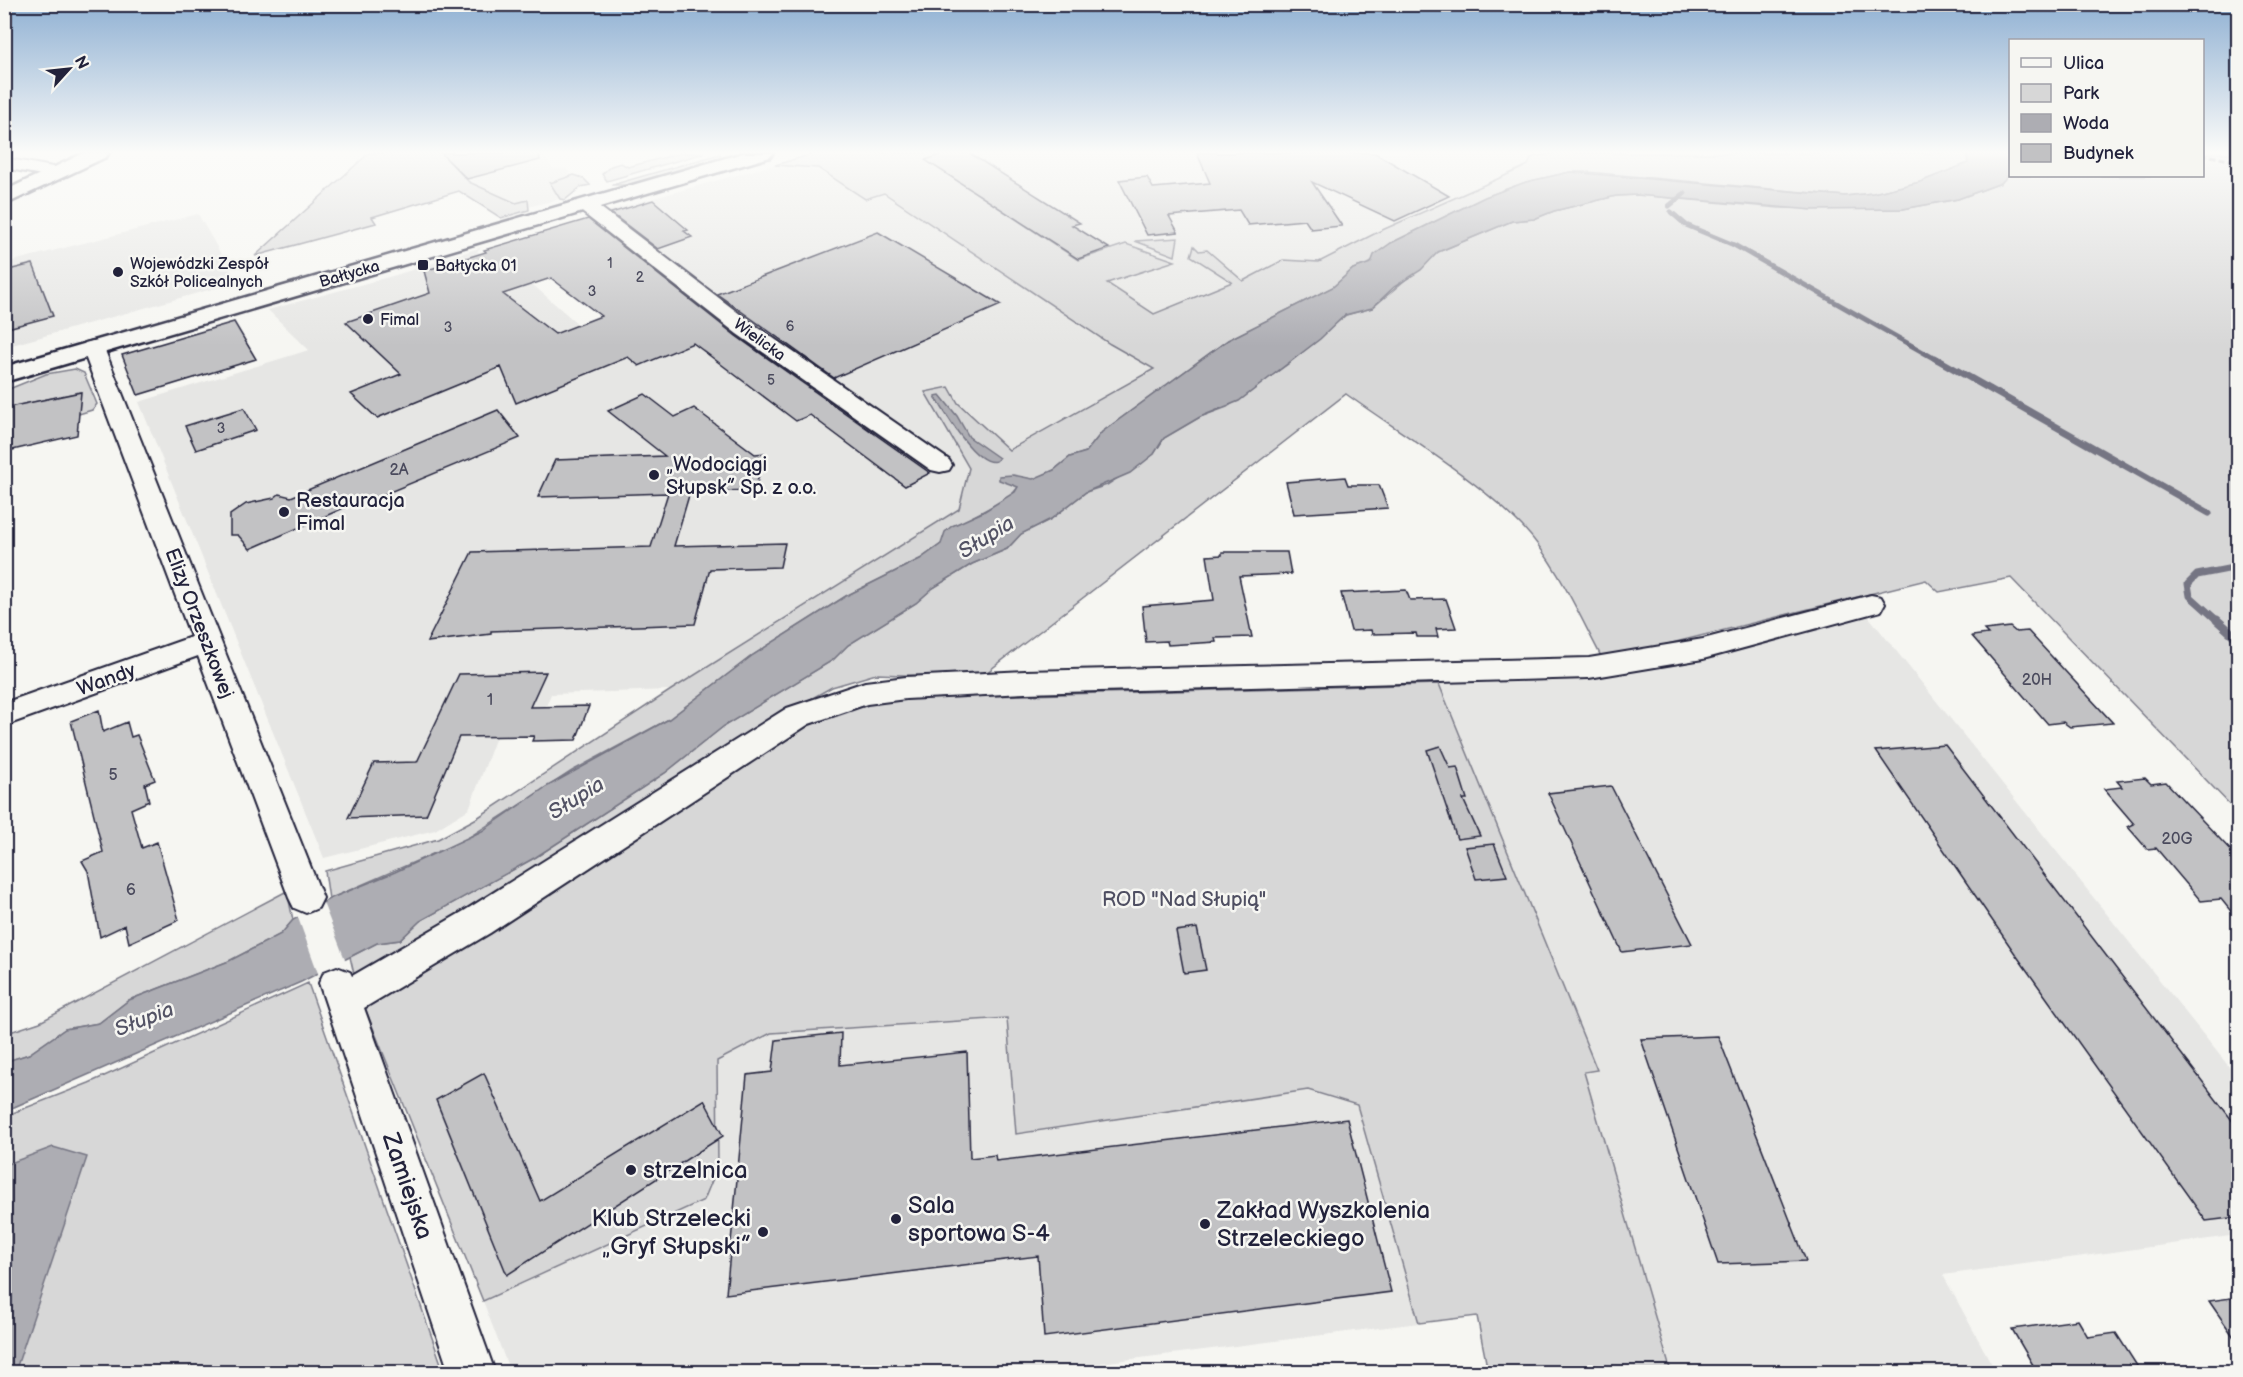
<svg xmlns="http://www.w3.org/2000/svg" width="2243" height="1377" font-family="'Balsamiq Sans',sans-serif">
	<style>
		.built { fill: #e6e6e4 }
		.green { fill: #d7d7d7; stroke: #7c7c89; stroke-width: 1.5 }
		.water { fill: #adadb3; stroke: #757583; stroke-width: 1.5 }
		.pier { fill: #f6f6f2 }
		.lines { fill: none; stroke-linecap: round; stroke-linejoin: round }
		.stream-far2 { stroke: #757583; stroke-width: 5 }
		.stream-far1 { stroke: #757583; stroke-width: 7 }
		.stream { stroke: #757583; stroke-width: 9 }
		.building { fill: #c2c2c4; stroke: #22223b; stroke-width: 1.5; fill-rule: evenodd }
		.street-casing { stroke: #22223b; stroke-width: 4 }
		.secondary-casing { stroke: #22223b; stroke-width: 5 }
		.street { fill: #f6f6f2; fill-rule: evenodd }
		.secondary { fill: #f6f6f2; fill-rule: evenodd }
		.rail { stroke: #22223b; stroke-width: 3; stroke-dasharray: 6 3; stroke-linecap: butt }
		.poi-dot { fill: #22223b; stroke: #f6f6f2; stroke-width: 2 }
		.labels { text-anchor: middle; stroke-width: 5; stroke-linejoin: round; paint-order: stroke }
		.far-number-label { font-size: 14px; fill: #4a4a5d }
		.far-poi-label { font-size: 16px; fill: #22223b; stroke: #f6f6f2; text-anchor: start }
		.far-street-label { font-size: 16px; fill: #22223b; stroke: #f6f6f2 }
		.number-label { font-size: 16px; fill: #4a4a5d }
		.poi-label { font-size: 20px; fill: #22223b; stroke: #f6f6f2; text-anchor: start }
		.street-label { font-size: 20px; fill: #22223b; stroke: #f6f6f2 }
		.park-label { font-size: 20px; fill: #4f4f62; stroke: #f6f6f2 }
		.water-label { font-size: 21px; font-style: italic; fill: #535365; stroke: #f6f6f2 }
		.near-poi-label { font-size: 24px; fill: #22223b; stroke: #f6f6f2; text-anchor: start }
		.near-street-label { font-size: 24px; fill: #22223b; stroke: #f6f6f2 }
	</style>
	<rect width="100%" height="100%" fill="#f6f6f2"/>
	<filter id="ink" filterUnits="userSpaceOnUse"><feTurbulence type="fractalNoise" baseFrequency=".0167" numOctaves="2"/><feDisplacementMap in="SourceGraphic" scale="12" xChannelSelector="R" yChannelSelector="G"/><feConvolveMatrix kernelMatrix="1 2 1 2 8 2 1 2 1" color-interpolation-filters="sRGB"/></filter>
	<g filter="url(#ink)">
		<path class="built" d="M441,153H542L552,168L567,169L571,176L551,182L560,199L528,207L469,182Z
			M816,153H1579L1380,231L1323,261L1111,343L1155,369L1009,450L958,403L949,387L925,392L969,468L960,508L671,690L551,694L534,736L496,737L469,809L435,830L324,858L139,402L309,350L268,310L396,275L482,247L477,251L494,268L509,264L579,325L681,286L589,216Z
			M198,214L237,282L5,347V263Z
			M1865,612L2238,1078V1235L1943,1275L1996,1372H1671L1584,1072L1597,1069L1439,684L1612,675Z
			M1007,1018L1016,1134L1308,1090L1357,1105L1419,1323L1029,1372H510L483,1301L704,1200L718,1166L717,1061L771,1033Z"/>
		<path class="green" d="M369,153H441L469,182L516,203L528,200L529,210L501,218L459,191L372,217L376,223L255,256Z
			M681,153H704L607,181L602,174L611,166L621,163L628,167Z
			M816,153H947L926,160L1078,260L1126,244L1175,261L1107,283L1154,314L1232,282L1191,256L1194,246L1199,251L1207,250L1243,281L1283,260L1319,262L1380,231L1520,169L1528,165L1532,157L1559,153H1966L1969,163L1920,182L1873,193L1845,196L1587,172H1570L1526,182L1485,197L1391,243L1371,263L1353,269L1333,287L1228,340L1102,432L1086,452L1070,457L1054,470L1018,487L1010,497L964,521L941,544L920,559L846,596L753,655L669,719L572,771L465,840L329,899L325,871L438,839L477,818L671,690L959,509L969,468L925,392L949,387L958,403L1009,450L1154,369L1110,344L884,193L865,199L818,168L775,165Z
			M2203,153H2238V813L2011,578L1939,592L1926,580L1603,660C1579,615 1557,563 1522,526C1474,477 1402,434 1346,394L986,673L930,676L876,674L832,687L777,718L357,987L350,957L377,943L400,940L420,921L536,857L665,773L724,726L833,660L848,645L916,603L933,588L972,564L1007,549L1021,534L1051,519L1086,492L1107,485L1154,454L1164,438L1200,417L1227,407L1288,364L1346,315L1372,308L1438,252L1512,221L1534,219L1554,211L1616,196L1637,195L1779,208L1903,209L1958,199L2001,183L2010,173V176H2202Z
			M720,154L721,157L716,161L631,185H612Z
			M574,175L583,178L590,185L581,187L565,200L560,199L550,183Z
			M1178,238L1175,256L1135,241Z
			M75,369L84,373L97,404L92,410L79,414L80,392L5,408L4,391L46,374Z
			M1439,684L1597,1070L1584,1072L1671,1372H1488L1477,1316L1419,1323L1357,1105L1308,1090L1016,1134L1007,1018L771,1033L717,1061L718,1166L704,1200L483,1301L365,1008L605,849L812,719L857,703L911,698Z
			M287,891L293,920L281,934L229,961L129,1000L99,1023L65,1029L29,1054L5,1062L4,1034L40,1022Z
			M308,983L444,1372H5V1116L89,1083Z"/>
		<path class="water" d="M1966,153H2010V173L2001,183L1958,199L1903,209L1813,210L1637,195L1616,196L1554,211L1534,219L1512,221L1438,252L1421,270L1394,287L1372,308L1345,315L1320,339L1239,401L1200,417L1164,438L1154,454L1130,473L1086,492L1051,519L1021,534L1007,549L972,564L933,588L916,603L848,645L833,660L724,726L665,773L536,857L420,921L400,940L377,943L301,982L5,1111L4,1062L29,1054L65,1029L99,1023L129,1000L229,961L281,934L293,920L329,899L395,872L482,831L546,787L669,719L753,655L846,596L920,559L941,544L945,532L952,526L983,512L1015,492L1018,487L999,480V476L1013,475L1033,479L1054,470L1070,457L1086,452L1102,432L1228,340L1333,287L1353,269L1371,263L1374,255L1391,243L1485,197L1526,182L1570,172L1845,196L1873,193L1920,182L1968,163Z
			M940,395L957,416L969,437L999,458L996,461C976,468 944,411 935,396Z
			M53,1147L87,1157L15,1372H5V1165Z"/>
		<path class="pier" d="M322,900L346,962L319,976L297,915Z"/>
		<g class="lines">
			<path class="stream-far2" d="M1669,206L1685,193
				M1671,212L1686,225L1734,245L1937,360"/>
			<path class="stream-far1" d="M1935,358L2209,513
				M2219,622L2190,596L2188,584L2197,575L2238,567"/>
			<path class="stream" d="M2217,620L2238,639"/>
		</g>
		<path class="building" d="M441,153H539L540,160L467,179Z
			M947,153H969L1080,223L1072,225L1109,248L1078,259L925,160Z
			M1197,153H1375L1449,196L1395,221L1312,182L1342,226L1311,229L1305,220L1248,225L1239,210L1169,216L1178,232L1147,235L1119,180L1147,177L1153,188L1210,183Z
			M653,200L688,230L684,231L692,237L658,249L611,213Z
			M588,219L736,336L930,473L905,486L810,415L796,421L693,343L639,366L628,357L516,403L501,367L377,418L351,394L401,374L346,322L430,293L424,271L486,252L484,250ZM551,278L601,316L555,334L503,294Z
			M878,232L1001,305L834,378L717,294Z
			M33,264L53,316L4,329V271Z
			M234,322L256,359L138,395L122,355Z
			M81,392L77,435L4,452V408Z
			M645,394L675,417L694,408L755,454L765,453L755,490L690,492L674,546L785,543L780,567L710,569L695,624L491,631V634L427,642L472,552L651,547L668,493L538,497L555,460L665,456L608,411Z
			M244,408L256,430L196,450L185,426Z
			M498,410L520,438L373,499L369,497L250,549L238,535H230V515L246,504L274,498L279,494L291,497Z
			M1345,477L1348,485H1379L1388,508L1294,514L1286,482Z
			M1222,552H1287L1291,574L1239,576L1252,637L1215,638L1216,642L1168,645L1167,641L1146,642L1142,606L1214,600L1207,556L1222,555Z
			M1406,590L1410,600L1446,599L1456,628L1436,629L1438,637H1417L1416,633L1372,634L1371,630L1351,631L1341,593Z
			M2010,627L2016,632L2028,631L2113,723L2070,727L2063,722L2048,724L1972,636L1988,634L1984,630Z
			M546,672L530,707L589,706L576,740L532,741L534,736L459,737L426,815L348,818L374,763L417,762L459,674Z
			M99,710L103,732L127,722L131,737L137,735L155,780L145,784L149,801L131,809L142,848L157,842L179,920L129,943L125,925L100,937L88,871L82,861L103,852L71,721Z
			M1945,745L2238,1128V1217L2206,1221L2016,955L1876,751Z
			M1440,746L1450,768L1457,767L1467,799H1463L1480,836L1457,839L1427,750Z
			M2145,778L2151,784L2166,782L2238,858V920L2221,899L2201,901L2156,848L2147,849L2128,827L2134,824L2104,789L2122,787L2117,781Z
			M1611,786L1692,944L1622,952L1548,793Z
			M1494,844L1507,876L1476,879L1465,847Z
			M1197,928L1206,970L1184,973L1176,931Z
			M841,1033L840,1065L967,1052L970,1158L995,1155L996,1161L1347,1119L1391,1292L1044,1337L1038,1256L726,1294L747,1075L772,1072L776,1040Z
			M1718,1036L1806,1261L1718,1264L1641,1039Z
			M484,1073L540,1201L704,1100L723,1136L507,1275L436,1100Z
			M2238,1297V1343L2209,1301Z
			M2078,1320L2088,1337L2116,1333L2141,1372H2037L2012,1329Z"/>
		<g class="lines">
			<g class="street-casing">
				<path id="street" d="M4,158L58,168L67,173L58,178L4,168Z
					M585,199L592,201L753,324L949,460L952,465L949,470L940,472L931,470L737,334L578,209L576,205Z
					M93,341L101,343L104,348L323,898L318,908L306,913L294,908L289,898L198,656L4,726V703L191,637L82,348L85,343Z
					M1871,595L1881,597L1885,604L1881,611L1703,659L1589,678L1025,693L906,699L867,704L809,724L490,933L364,1008L495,1372H449L319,983L324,972L337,967L350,972L352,976L464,911L787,708L865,682L906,677L1025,671L1589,658L1703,639Z"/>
			</g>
			<g class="secondary-casing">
				<path id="secondary" d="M84,153H109L106,157L4,205V191Z
					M743,153H773L770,157L4,382V367Z"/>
			</g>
			<use href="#street" class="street"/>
			<use href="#secondary" class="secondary"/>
			<path class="rail" d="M2202,154L2238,162"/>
		</g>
	</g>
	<linearGradient id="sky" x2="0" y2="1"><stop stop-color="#90b1d3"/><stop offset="0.44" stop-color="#fbfbf9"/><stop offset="1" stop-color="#fbfbf9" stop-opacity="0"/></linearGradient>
	<rect width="2243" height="346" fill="url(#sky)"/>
	<g class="poi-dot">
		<rect x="417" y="259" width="12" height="12" rx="3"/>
		<circle cx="118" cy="272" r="6"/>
		<circle cx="368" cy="319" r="6"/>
		<circle cx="654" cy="475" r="6"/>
		<circle cx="284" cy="512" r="6"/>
		<circle cx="631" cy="1170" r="6"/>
		<circle cx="896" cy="1219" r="6"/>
		<circle cx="1205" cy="1224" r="6"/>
		<circle cx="763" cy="1232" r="6"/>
	</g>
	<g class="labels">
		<g class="far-number-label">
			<text x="610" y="268">1</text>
			<text x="640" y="282">2</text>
			<text x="592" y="296">3</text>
			<text x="790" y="331">6</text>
			<text x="448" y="332">3</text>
			<text x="771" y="385">5</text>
			<text x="221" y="433">3</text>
		</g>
		<g class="far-poi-label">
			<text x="130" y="269">Wojewódzki Zespół<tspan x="130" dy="18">Szkół Policealnych</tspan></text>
			<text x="435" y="271">Bałtycka 01</text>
			<text x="380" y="325">Fimal</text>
		</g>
		<g class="far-street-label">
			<text transform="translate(349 273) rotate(-16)" y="6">Bałtycka</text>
			<text transform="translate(760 339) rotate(36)" y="6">Wielicka</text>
		</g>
		<g class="number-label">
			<text x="399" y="475">2A</text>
			<text x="2037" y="685">20H</text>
			<text x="490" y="705">1</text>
			<text x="113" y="780">5</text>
			<text x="2177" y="844">20G</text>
			<text x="131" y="895">6</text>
		</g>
		<g class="poi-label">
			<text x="666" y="471">„Wodociągi<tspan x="666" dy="23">Słupsk” Sp. z o.o.</tspan></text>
			<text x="296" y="507">Restauracja<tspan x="296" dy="23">Fimal</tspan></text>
		</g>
		<g class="street-label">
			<text transform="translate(200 623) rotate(69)" y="7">Elizy Orzeszkowej</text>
			<text transform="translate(106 679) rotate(-20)" y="7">Wandy</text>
		</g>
		<g class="park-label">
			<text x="1184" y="906">ROD "Nad Słupią"</text>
		</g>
		<g class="water-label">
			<text transform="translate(986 537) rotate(-32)" y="7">Słupia</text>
			<text transform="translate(576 798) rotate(-32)" y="7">Słupia</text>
			<text transform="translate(144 1019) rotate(-21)" y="7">Słupia</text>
		</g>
		<g class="near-poi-label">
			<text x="643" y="1178">strzelnica</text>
			<text x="908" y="1213">Sala<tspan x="908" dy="28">sportowa S-4</tspan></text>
			<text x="1217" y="1218">Zakład Wyszkolenia<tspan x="1217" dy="28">Strzeleckiego</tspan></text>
			<text x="751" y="1226" text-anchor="end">Klub Strzelecki<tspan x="751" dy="28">„Gryf Słupski”</tspan></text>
		</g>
		<g class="near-street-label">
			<text transform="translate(408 1186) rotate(71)" y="8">Zamiejska</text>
		</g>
	</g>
	<rect width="2243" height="1377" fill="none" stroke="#f6f6f2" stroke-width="24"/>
	<rect x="12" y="12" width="2219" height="1353" fill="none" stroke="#22223b" stroke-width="2" filter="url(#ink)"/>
	<rect x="2009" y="39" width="195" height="138" fill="#f6f6f2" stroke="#a1a1a9" stroke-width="1.5"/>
	<rect x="2021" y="58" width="30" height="9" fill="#f6f6f2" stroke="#a1a1a9" stroke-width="1.5"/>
	<text x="2063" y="69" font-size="18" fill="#22223b">Ulica</text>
	<rect x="2021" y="84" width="30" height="18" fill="#d7d7d7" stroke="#a1a1a9" stroke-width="1.5"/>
	<text x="2063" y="99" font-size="18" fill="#22223b">Park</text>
	<rect x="2021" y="114" width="30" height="18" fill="#adadb3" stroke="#a1a1a9" stroke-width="1.5"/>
	<text x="2063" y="129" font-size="18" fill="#22223b">Woda</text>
	<rect x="2021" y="144" width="30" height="18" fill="#c2c2c4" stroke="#a1a1a9" stroke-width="1.5"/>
	<text x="2063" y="159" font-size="18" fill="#22223b">Budynek</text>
	<g transform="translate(69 69) rotate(63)" stroke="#f6f6f2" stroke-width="4.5" paint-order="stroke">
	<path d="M0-4.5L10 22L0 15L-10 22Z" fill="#22223b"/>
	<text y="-9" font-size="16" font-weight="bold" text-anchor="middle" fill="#22223b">N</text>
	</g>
</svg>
